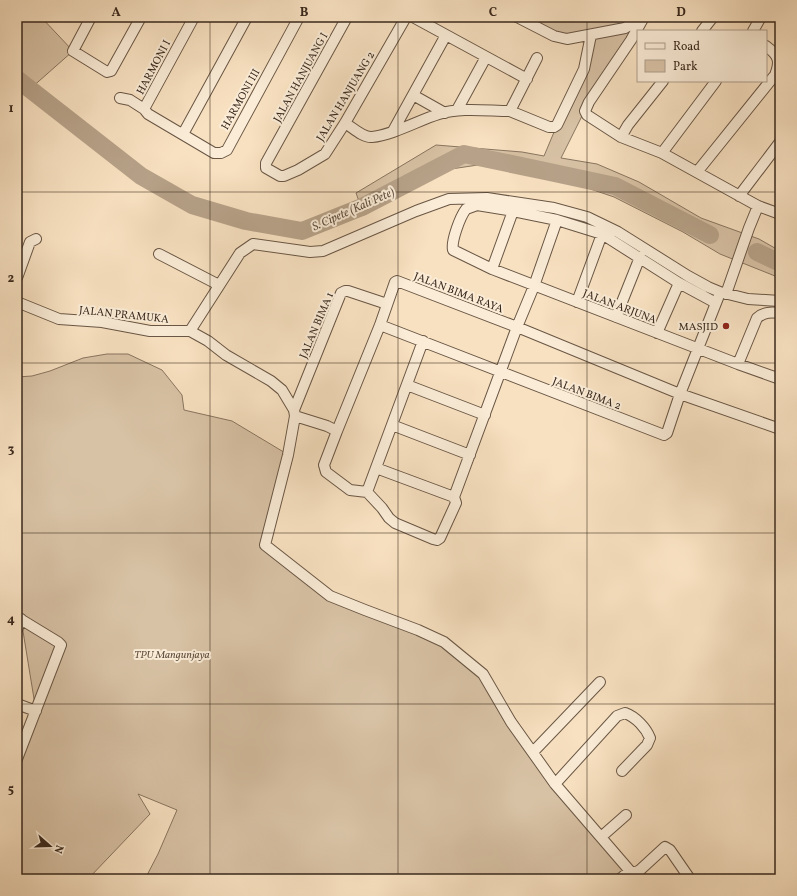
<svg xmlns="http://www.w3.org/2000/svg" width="797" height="896" font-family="Vollkorn,serif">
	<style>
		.green { fill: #d8c2a5; stroke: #887560 }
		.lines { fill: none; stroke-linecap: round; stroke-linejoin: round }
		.river { stroke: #b7a289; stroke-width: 18 }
		.minor-casing { stroke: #695645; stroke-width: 12 }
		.minor { stroke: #faecd7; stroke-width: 10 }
		.grid { fill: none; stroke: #39281c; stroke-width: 1; stroke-opacity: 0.55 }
		.poi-dot { fill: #8f2418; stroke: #faecd7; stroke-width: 1.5 }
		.labels { text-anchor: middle; stroke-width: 4; stroke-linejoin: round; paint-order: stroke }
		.street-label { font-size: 11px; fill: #39281c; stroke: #faecd7 }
		.poi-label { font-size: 11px; fill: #39281c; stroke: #faecd7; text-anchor: end }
		.park-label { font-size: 11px; font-style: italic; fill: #614e3e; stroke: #faecd7 }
		.water-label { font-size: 12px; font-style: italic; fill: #5f4d3d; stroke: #faecd7 }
		.neatline { fill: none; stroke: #39281c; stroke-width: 1.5 }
		.grid-label { font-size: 13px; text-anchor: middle; font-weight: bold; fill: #39281c }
	</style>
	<rect width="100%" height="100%" fill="#f8e1c1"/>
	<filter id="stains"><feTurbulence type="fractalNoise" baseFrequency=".005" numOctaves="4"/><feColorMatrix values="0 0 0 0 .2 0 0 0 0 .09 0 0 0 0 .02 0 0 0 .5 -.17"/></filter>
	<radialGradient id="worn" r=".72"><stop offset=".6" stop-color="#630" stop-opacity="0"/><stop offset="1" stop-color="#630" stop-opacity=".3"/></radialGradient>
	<path class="green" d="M17,17H41L73,51L30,89L17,78Z
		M517,17H644L589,102L561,158L597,164L639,182L701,218L759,239L780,251V278L720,254L683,232L614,197L567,181L514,170L478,165L451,169L364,215L356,193L436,145L522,152L544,156L557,125L584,69L591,36L567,39Z
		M107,354H128L162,370L182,395L184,410L232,421L287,454L267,548L330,596L418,630L483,674L511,722L630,871L620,879H145L158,854L177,810L138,794L150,814L88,879H17V759L36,711L21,619L17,617V377L32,376L50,371L83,358Z"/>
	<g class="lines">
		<path class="river" d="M17,79L141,176L192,205L246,221L302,231L362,207L464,154L545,171L615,186L710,235
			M757,252L780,263"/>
		<g class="minor-casing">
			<path id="minor" d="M91,17L73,51L107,72L111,71L141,17
				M194,17L144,109L148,114L214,153H221L227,150L299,17
				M347,17L266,163V168L280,176H284L298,170L325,154L345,123L406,17
				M413,17L527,79
				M517,17L554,36L567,39L625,28L642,17
				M644,17L631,40L589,102L585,111L587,115L621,137L662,153L758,206L780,214
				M702,31L713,17
				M753,31L761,17
				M413,95L445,113
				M120,98L130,100L144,109
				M457,110L486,57
				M510,111L549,127H554L557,125L584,69L591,35
				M345,123C352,127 363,138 372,137C393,135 419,120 439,114C461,107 488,111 510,111L537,58
				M393,131L446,35
				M183,134L247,17
				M621,137L628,125L663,81
				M662,153L716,81
				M697,172L775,75C781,60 778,55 766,46
				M739,196L780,142
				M159,254L219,285
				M492,269L513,211
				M17,278L30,242L36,239
				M726,294L749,228L758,206
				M17,302L59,319L102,322L150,331H190L208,341L226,355L271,381L282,390L294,410L295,416L288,455L265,545L330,596L365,610L418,630L444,642L483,674L511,722L555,784L630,871L620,879
				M577,302L602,234
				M716,303L679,283L602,234L557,220L513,211L477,205L466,209C460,217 451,241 453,250L492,269L738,364L780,379
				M616,317L640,257
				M380,325L664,435L667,433L680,394L718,298
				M190,331L240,253L253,244L310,252L323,251L416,211L449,199L487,198L554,208L587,217L618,232L688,276L708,287L720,292L748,299L780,301
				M657,333L679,283
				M738,364L757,318C764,312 771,312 780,313
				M407,385L485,415
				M294,410L341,293L345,291H348L387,304
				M295,416L327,426L337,431L380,325L395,282L397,281L517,327L680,394L780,429
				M392,425L470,455
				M337,431L324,465L326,472L350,490L367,492L382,508L389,518L395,523L433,539L437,540L440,538L456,503L454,497L517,327L534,286L557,220
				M376,468L454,497
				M367,492L423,341
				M17,617L58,642L61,645L17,759
				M17,630L21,619
				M17,704L36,711
				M533,752L600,682
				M555,784L617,716L625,713C636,717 646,728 650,738L647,745L622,771
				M601,837L626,815
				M630,871L634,873L640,870L665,847L670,850L690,879"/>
		</g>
		<use href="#minor" class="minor"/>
	</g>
	<path class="grid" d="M210,17V879M398,17V879M587,17V879M17,192H780M17,363H780M17,533H780M17,704H780"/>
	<circle class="poi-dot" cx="726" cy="326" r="4"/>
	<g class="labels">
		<g class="street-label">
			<text transform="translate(153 67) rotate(-62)" y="4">HARMONI I</text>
			<text transform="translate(300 77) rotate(-61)" y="4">JALAN HANJUANG I</text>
			<text transform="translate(345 96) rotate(-59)" y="4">JALAN HANJUANG 2</text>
			<text transform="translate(240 99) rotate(-61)" y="4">HARMONI III</text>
			<text transform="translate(459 292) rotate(21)" y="4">JALAN BIMA RAYA</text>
			<text transform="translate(620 306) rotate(21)" y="4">JALAN ARJUNA</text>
			<text transform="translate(124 314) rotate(6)" y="4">JALAN PRAMUKA</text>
			<text transform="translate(316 325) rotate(-67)" y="4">JALAN BIMA 1</text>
			<text transform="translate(587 393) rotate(21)" y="4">JALAN BIMA 2</text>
		</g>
		<g class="poi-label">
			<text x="718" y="330">MASJID</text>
		</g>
		<g class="park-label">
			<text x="172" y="658">TPU Mangunjaya</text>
		</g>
		<g class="water-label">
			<text transform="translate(353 209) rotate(-24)" y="4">S. Cipete (Kali Pete)</text>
		</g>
	</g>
	<rect width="797" height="896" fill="none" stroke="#f8e1c1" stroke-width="44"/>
	<rect x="637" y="30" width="130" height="52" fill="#faecd7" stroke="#ad9e8c"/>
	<rect x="645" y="43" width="20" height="6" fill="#faecd7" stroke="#ad9e8c"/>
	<text x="673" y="50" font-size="12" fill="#39281c">Road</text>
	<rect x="645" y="60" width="20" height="12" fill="#d8c2a5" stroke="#ad9e8c"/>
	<text x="673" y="70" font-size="12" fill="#39281c">Park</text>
	<g transform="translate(50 846) rotate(110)" stroke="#faecd7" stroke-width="3" paint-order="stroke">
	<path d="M0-3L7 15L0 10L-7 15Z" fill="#39281c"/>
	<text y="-6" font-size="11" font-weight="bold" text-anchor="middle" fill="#39281c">N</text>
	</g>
	<rect x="22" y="22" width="753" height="852" class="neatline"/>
	<g class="grid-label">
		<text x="116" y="16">A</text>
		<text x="304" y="16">B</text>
		<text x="493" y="16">C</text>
		<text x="681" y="16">D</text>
		<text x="11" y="112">1</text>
		<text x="11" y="282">2</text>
		<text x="11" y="453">3</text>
		<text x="11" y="623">4</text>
		<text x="11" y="793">5</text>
	</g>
	<rect width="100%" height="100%" filter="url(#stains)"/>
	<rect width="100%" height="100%" fill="url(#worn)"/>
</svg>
